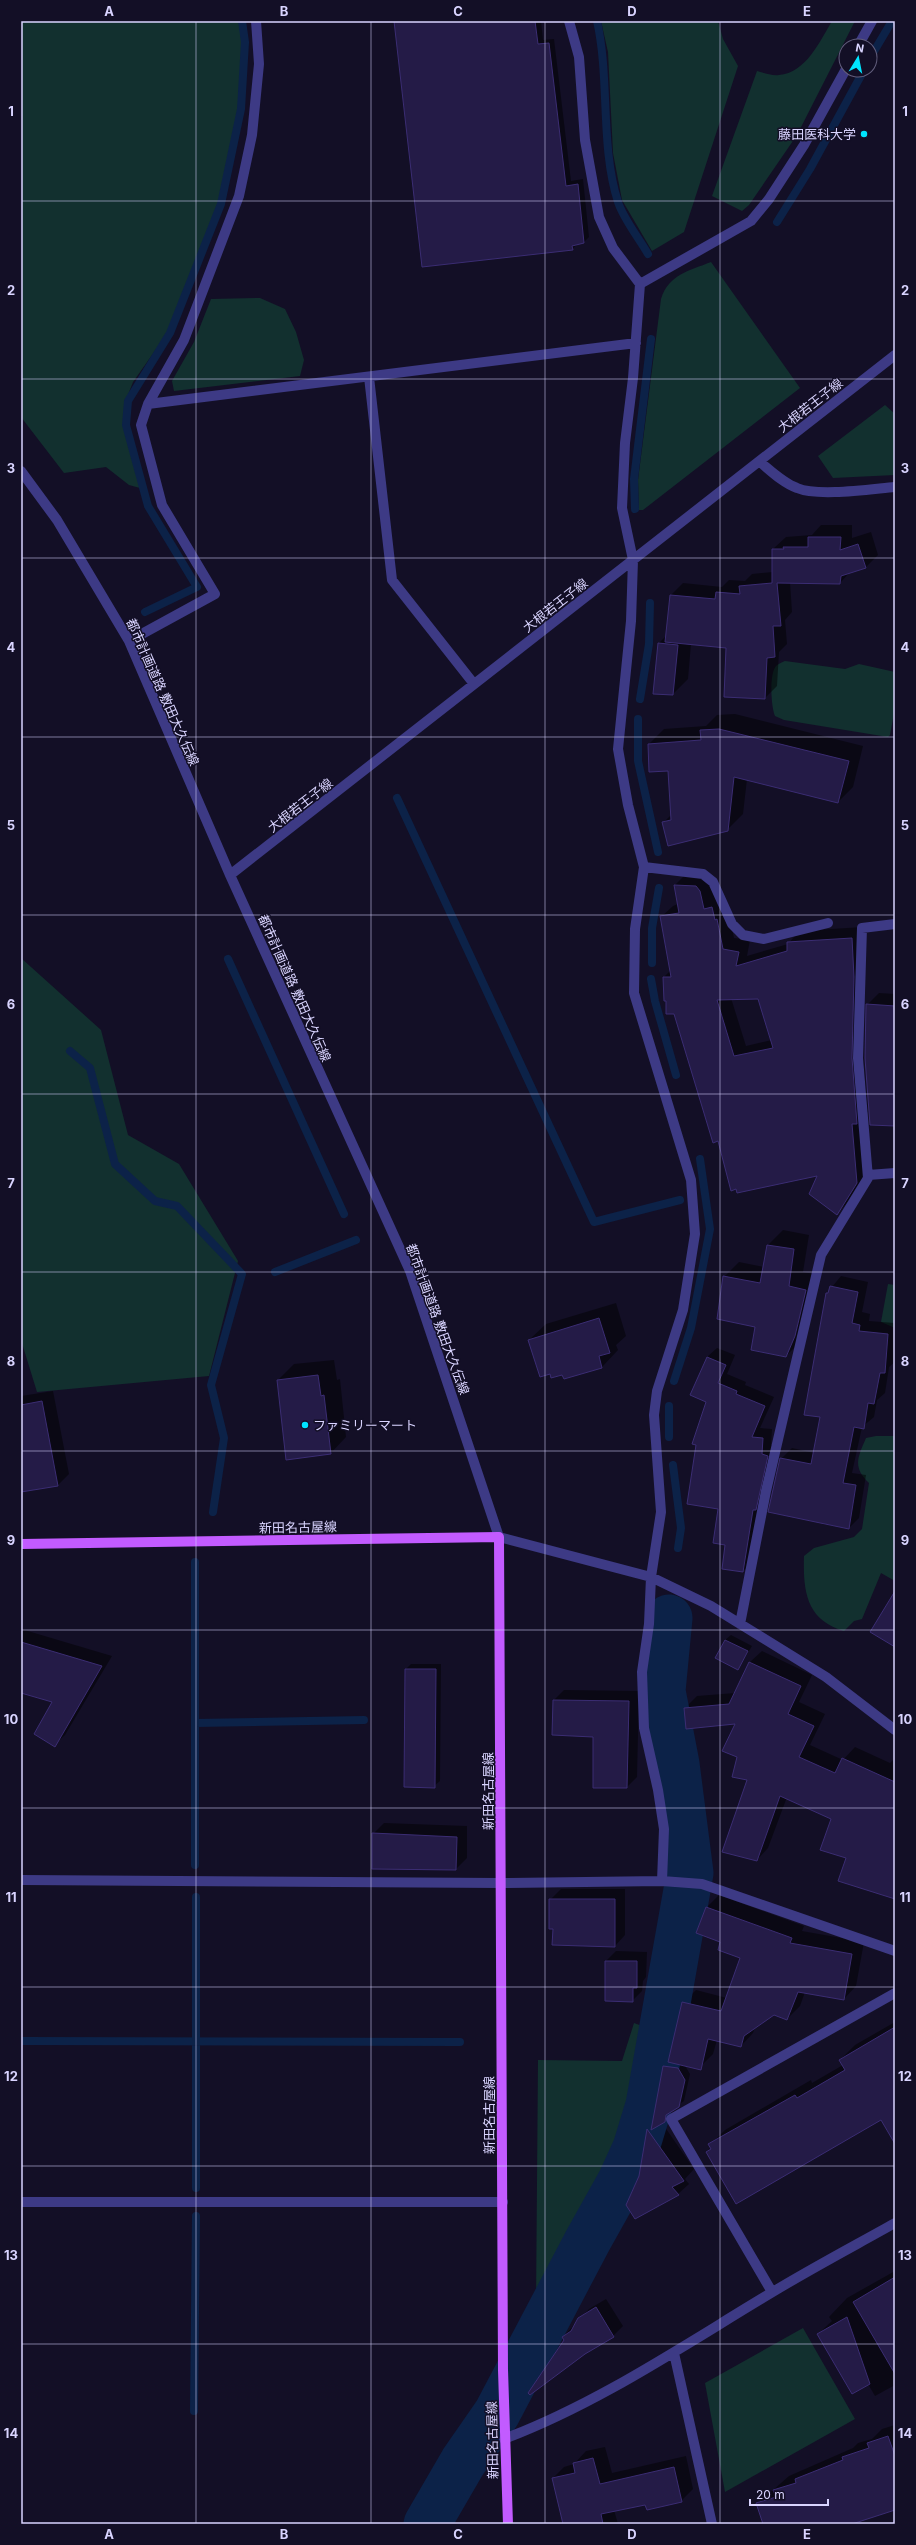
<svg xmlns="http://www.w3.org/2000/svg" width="916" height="2545" font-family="Inter,'Noto Sans JP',sans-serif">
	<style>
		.green { fill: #12302f }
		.shadow { fill: #0007; fill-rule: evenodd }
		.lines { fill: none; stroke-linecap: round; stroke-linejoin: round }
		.stream { stroke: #0c2248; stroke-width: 8 }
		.river { stroke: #0c2248; stroke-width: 47 }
		.building { fill: #241b47; stroke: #3b2d73; fill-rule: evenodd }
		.minor { stroke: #3d3a85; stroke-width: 10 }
		.major { stroke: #c25bff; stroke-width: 10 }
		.grid { fill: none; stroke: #d9d4ff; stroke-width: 1; stroke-opacity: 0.55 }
		.poi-dot { fill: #00e5ff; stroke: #130f26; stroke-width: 1.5 }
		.labels { text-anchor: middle; stroke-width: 3; stroke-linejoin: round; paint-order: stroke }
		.poi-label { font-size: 13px; fill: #d9d4ff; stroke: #130f26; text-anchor: end }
		.street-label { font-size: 13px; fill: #d9d4ff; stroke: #130f26 }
		.neatline { fill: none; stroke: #d9d4ff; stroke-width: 1.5 }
		.grid-label { font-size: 13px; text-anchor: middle; font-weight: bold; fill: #d9d4ff }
	</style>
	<rect width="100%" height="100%" fill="#130f26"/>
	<path class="green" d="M21,21H239L242,40L238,107L219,203L169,331L133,382L126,400L123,424L140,488L129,485L106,467L64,473L21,417Z
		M601,21H718L723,39L738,66L684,232L652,251L622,200L613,153L608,52Z
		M832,21H855L797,135L749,205L742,211L712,196L757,71C764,73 772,76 779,75C806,73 820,41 832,21Z
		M711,262L800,388L643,510H639L638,480L661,299C669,274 689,271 711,262Z
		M260,298L285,309L296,332L304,360L300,376L174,391L172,381L194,342L211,299Z
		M885,405L895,414V475L833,478L818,456Z
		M785,661L845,669L859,664L895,672V708L890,735L888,737L784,720L775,716C771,707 769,674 776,666C778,664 782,662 785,661Z
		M21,958L101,1030L128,1135L179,1164L238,1261L209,1376L37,1392L21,1340Z
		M888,1284L895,1285V1328L881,1322Z
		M876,1436H895V1581L881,1573L862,1619L854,1621L844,1631C806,1620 803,1591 804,1556L814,1548L854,1537L862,1529L869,1483C852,1467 858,1457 866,1438Z
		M634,2023L650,2029L628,2134L614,2167L546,2297L536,2304L538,2060L622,2061Z
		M803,2328L855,2419L725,2492L705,2383Z"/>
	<path class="shadow" d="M394,21H541L543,40L554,39L571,181L583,179L589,237L584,242L578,244L572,249Z
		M821,525H852V538L871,532L878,555L866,567L851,571L840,583L790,582L792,612L785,620L787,644L779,652L777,686L765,698L725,696L727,648L691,644L688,679L673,694L659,643L667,635L671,595L683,583L722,587L729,580L745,581L752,574L773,572V549L786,537L812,535Z
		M735,714L863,746L853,787L838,802L747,779L743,814L727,830L663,823L671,815L669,770L649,744L664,729L706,726L717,715Z
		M686,874L707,875L728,909L734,938L750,940L747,956L788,944L799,931L863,927L862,1046L868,1112L863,1116L868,1171L848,1202L837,1213L818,1175L719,1140L664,977L671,970L661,917L673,906L678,904L675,885ZM759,997L772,1040L746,1046L731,998Z
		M879,993L895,994V1125L867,1005Z
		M783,1230L809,1235L803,1272L820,1275L801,1341L786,1356L757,1326L724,1277L739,1262L764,1267L768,1245Z
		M841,1276L868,1282L862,1312L870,1314L869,1321L895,1323V1362L889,1367L885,1393L877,1400L874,1417L862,1427L852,1473L866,1475L859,1518L849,1528L822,1524L823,1521L781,1459L792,1448L814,1453L821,1416L827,1293Z
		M616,1303L626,1336L616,1345L618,1350L602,1367L563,1373L529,1340L546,1324Z
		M717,1348L735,1355L727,1374L746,1382L745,1385L774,1397L760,1428L772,1429L771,1445L776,1446L753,1562L743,1571L723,1568L726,1544L719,1508L708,1402L707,1357Z
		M334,1360L337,1380L340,1379L346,1437L330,1454L278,1380L294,1364Z
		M53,1391L69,1474L58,1485L21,1491V1396Z
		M21,1629L112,1656L65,1735L54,1745V1702L21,1692Z
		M731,1635L752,1646L738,1669L725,1640Z
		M762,1651L812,1675L799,1702L825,1714L810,1745L843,1760L855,1747L890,1763L895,1758V1898L847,1858L832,1818L787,1797L768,1848L757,1860L748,1780L738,1757L737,1723L685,1708L697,1696L735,1693L750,1662Z
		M411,1664H441L440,1781L434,1786L406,1669Z
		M564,1690L639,1691L637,1777L627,1787L594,1736L554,1700Z
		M384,1823L467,1826V1858L456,1869L373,1834Z
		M561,1889H625V1935L615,1946L554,1928L550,1900Z
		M719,1895L804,1926L802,1931L864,1942L856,1986L844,1999L805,1992L800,2006L787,2019L774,2014L755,2027L753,2033L741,2046L717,2040L713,2054L701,2066L684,2064L690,2074L684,2101L670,2111V2116L662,2123L694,2169L685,2179L689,2184L678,2194L640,2176L648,2129L653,2124L664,2066L669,2061L683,2003L696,1990L727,1998L742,1958L722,1942L707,1907Z
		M616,1951L647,1952L646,1977L643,1981L642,1991L632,2001L606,2000V1961Z
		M895,2022V2142L881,2119L707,2152L711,2147L710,2145L725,2130L811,2080L812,2083L843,2065L840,2060L855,2045Z
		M895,2271V2385L875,2396L868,2384L818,2334L832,2321L829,2317L847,2298Z
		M606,2299L623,2326L613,2336L584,2354L563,2337L589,2309Z
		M895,2425V2509L849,2524H764L757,2504L789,2476L853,2448L858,2443L872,2439L882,2429Z
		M605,2447L612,2473L686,2456L693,2489L681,2501L646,2504L614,2510L618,2524H564L553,2478L564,2467L574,2464L586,2451Z"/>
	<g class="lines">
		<path class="stream" d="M597,21C610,79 600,146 618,202C624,220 639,238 648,254
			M870,58L892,21
			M777,222L810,169L864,70
			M635,509L634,479L651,339
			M145,612L197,587L148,506L126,425L128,401L170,333L221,204L241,109L245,42L242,21
			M640,699L649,644L650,603
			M638,719V761L658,852
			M397,798L594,1222L680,1200
			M228,959L344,1214
			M652,963V928L659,888
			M651,979L655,1001L676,1075
			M70,1051L90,1068L115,1164L155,1201L177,1206L242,1274L211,1385L224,1438L213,1512
			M275,1272L356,1240
			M674,1381L691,1328L710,1229L700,1159
			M669,1437V1406
			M673,1465L681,1528L678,1548
			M195,1562V1865
			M195,1723L364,1720
			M196,1897V2188
			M21,2041L460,2042
			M194,2411L196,2216"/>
		<path class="river" d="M427,2524L463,2462L497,2413L588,2240L621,2181L636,2148L649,2105L690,1873L676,1764L662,1691L669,1618"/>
	</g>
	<path class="building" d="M394,21H535L538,44L549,43L566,186L578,184L584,243L572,246L573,250L422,267Z
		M808,537H841L840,550L858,544L866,568L841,576L840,584L777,583L781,626H773L775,657L767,658L765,699L724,697L726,648L665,642L670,595L715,599L716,592L740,594L739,586L772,583V549H784L783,547H808Z
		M658,643L678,645L673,695L653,694Z
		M719,729L849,761L838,803L734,777L728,831L668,846L662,822L671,820L668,771L649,772L648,744L701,740L700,730Z
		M674,885L696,886L700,891L704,909L712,907L715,920L717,919L723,949L739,952L736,966L787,951V942L852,938L854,977L852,1058L857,1124H852L857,1183L837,1215L809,1194L817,1176L737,1193L736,1189L731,1191L718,1141L713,1143L674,1014H666V1001H664L663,977H671L660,916L679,913ZM758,999L773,1048L734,1056L717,1000Z
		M866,1004L895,1006V1126L870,1125L865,1058Z
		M767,1245L794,1249L789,1286L806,1290L795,1336L786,1357L751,1350L755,1327L717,1319L723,1276L760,1283Z
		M830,1286L858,1292L852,1323L860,1325L859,1331L888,1334L885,1373H880L874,1404L868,1403L864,1429L854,1427L843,1483L856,1485L849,1529L768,1512L780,1458L811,1464L820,1417L804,1415L826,1293H828Z
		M599,1318L610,1353L599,1356L602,1368L564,1379L562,1375L551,1378L550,1374L540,1377L528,1340Z
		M707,1357L726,1365L718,1383L737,1391L736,1394L765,1406L752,1437L763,1438L762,1454L768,1456L756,1510H753L743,1572L722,1569L725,1545L713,1543L718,1509L687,1504L696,1445L692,1444L706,1402L690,1395Z
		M318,1375L321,1396L324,1395L331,1454L286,1460L277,1380Z
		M42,1401L58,1486L21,1492V1405Z
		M895,1591V1647L870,1632Z
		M725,1640L748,1651L738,1670L715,1658Z
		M21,1642L102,1666L55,1747L34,1734L52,1702L21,1693Z
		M749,1662L801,1686L788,1714L814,1726L799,1757L835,1773L842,1758L895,1782V1899L838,1881L846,1858L820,1850L831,1819L780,1796L757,1861L722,1852L747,1780L732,1777L737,1757L722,1751L735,1724L686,1729L684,1708L729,1704Z
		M405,1669H436L435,1788L404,1787Z
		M553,1700L629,1701L627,1788H593V1737L552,1735Z
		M372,1833L457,1837L456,1870L372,1869Z
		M549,1899H615V1947L552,1945L553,1929H549Z
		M706,1907L792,1938L790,1943L852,1954L844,2000L798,1992L787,2020L774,2015L744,2036L741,2047L708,2039L701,2070L668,2062L682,2002L721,2011L740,1958L718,1950L720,1942L696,1933Z
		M605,1961H637V1988H633V2002L605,2001Z
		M895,2027V2144L881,2120L736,2204L706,2152L711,2149L708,2144L795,2095L797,2098L845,2070L839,2060Z
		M663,2066L678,2068L685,2080L679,2107L666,2115L665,2122L651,2130Z
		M647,2129L684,2181L672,2187L679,2195L635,2219L626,2205L639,2176Z
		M895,2277V2374L853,2302Z
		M596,2307L614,2337L585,2354L530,2395L528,2393L564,2340L562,2337L571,2331L578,2318Z
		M847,2317L870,2384L852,2394L817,2334Z
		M888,2436L895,2456V2510L852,2524H763L756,2503L776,2497L773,2490L796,2483L795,2479L843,2460L842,2457L869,2448L867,2443Z
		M593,2458L600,2484L674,2467L682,2502L647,2510L645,2505L601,2514L603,2524H563L552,2478L575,2473L573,2463Z"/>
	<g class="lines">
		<path class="minor" d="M569,21L579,57L585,140L599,217L613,248L640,284L633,378L625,443L622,508L633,560L631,621L618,749L628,805L644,867L635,929L634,993L691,1180L695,1234L683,1310L657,1391L654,1415L661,1512L651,1577L649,1624L642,1672L644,1728L658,1790L664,1829L662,1881
			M858,46L872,21
			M640,284L751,221L769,199L804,145L846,69
			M369,377L392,580L474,684
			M148,404L636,343
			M760,462C771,471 783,483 797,488C818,497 871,489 895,487
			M21,471L57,520L129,641L230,875L410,1271L499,1537L651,1577L711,1606L826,1677L895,1730
			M129,641L215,594L162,505L141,425L148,404L184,340L239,196L252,135L259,64L256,21
			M644,867L703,874L713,882L732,924L743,935L764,939L828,923
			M230,875L895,355
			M868,1175L895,1173
			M740,1624L766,1491L821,1255L868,1178L858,1058L862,928L895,924
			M21,1880L501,1883L662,1881L702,1884L895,1951
			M21,2202H503
			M772,2292L671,2119L895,1993
			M674,2353L712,2524
			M504,2439C599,2403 684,2345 771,2293C812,2268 854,2246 895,2223"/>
		<path class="major" d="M21,1544L499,1537L503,2370L508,2524"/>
	</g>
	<path class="grid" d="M196,21V2524M371,21V2524M545,21V2524M720,21V2524M21,201H895M21,379H895M21,558H895M21,737H895M21,915H895M21,1094H895M21,1272H895M21,1451H895M21,1630H895M21,1808H895M21,1987H895M21,2166H895M21,2344H895"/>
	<g class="poi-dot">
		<circle cx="864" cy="134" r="4"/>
		<circle cx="305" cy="1425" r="4"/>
	</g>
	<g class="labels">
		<g class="poi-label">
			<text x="856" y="139">藤田医科大学</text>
			<text x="313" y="1430" text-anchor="start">ファミリーマート</text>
		</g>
		<g class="street-label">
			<text transform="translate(810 405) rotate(-38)" y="5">大根若王子線</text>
			<text transform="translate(555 605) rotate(-38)" y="5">大根若王子線</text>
			<text transform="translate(163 692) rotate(66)" y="5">都市計画道路 敷田大久伝線</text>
			<text transform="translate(300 805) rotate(-38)" y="5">大根若王子線</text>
			<text transform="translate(295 988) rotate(66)" y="5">都市計画道路 敷田大久伝線</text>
			<text transform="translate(438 1319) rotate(70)" y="5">都市計画道路 敷田大久伝線</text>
			<text transform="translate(298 1527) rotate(-1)" y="5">新田名古屋線</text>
			<text transform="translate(488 1791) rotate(-90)" y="5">新田名古屋線</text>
			<text transform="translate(489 2115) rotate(-90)" y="5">新田名古屋線</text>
			<text transform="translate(492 2440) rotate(-91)" y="5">新田名古屋線</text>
		</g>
	</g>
	<rect width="916" height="2545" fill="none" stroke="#130f26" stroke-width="44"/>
	<g transform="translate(858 58) rotate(10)"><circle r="19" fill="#130f26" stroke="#625e7d"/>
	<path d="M0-3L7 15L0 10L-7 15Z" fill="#00e5ff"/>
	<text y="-6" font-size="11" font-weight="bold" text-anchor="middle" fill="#d9d4ff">N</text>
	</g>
	<path d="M750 2499v6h78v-6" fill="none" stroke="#d9d4ff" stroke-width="2"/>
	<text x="756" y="2499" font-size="12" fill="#d9d4ff" stroke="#130f26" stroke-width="3" paint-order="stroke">20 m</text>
	<rect x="22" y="22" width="872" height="2501" class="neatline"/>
	<g class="grid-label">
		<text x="109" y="16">A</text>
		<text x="284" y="16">B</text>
		<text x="458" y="16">C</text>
		<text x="632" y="16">D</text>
		<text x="807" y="16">E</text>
		<text x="11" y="116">1</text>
		<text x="905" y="116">1</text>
		<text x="11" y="295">2</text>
		<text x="905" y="295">2</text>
		<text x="11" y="473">3</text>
		<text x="905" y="473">3</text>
		<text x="11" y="652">4</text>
		<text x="905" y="652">4</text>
		<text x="11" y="830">5</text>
		<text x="905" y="830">5</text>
		<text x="11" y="1009">6</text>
		<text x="905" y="1009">6</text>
		<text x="11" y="1188">7</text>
		<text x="905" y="1188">7</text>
		<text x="11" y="1366">8</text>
		<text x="905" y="1366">8</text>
		<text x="11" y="1545">9</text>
		<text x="905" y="1545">9</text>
		<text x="11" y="1724">10</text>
		<text x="905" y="1724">10</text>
		<text x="11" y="1902">11</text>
		<text x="905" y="1902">11</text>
		<text x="11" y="2081">12</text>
		<text x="905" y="2081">12</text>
		<text x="11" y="2260">13</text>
		<text x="905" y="2260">13</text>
		<text x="11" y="2438">14</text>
		<text x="905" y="2438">14</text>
		<text x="109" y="2539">A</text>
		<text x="284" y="2539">B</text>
		<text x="458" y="2539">C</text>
		<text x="632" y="2539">D</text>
		<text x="807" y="2539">E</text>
	</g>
</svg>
